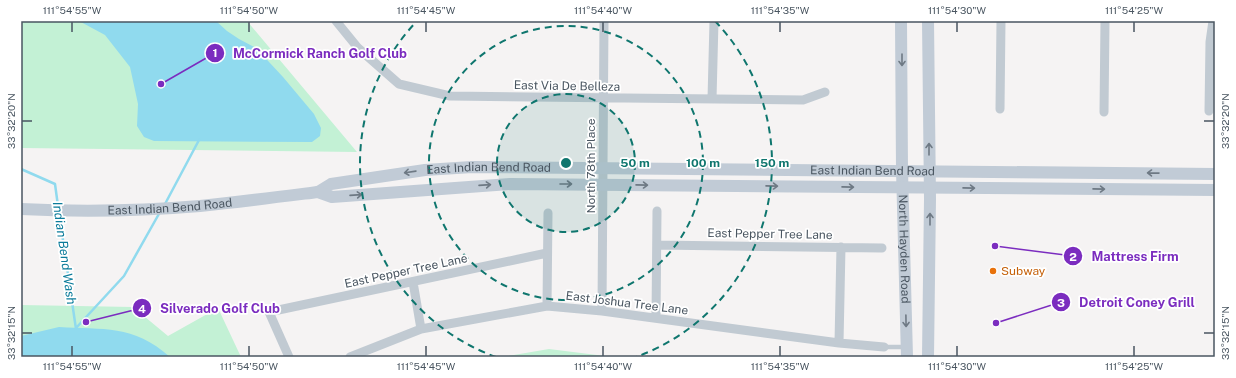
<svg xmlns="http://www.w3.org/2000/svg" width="1236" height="378" font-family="'Public Sans',sans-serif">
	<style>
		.green { fill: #c3f1d5 }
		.water { fill: #90daee }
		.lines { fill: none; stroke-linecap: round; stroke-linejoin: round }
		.stream { stroke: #90daee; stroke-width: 2.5 }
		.lane { stroke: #c1cad2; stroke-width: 4.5 }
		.street { stroke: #c1cad2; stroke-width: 9 }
		.secondary { stroke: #c1cbd6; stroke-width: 12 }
		.oneway { stroke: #6e7984 }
		.ticks { fill: none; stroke: #4a5661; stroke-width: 1.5 }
		.ring { fill: none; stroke: #0f766e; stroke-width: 2; stroke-dasharray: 7 5 }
		.food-dot { fill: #e8710a; stroke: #fff; stroke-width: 1.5 }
		.labels { text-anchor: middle; stroke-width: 3.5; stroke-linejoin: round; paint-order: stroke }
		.street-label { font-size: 12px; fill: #4a5661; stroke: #fff }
		.food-label { font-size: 12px; fill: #c56008; stroke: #fff; text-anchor: start }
		.water-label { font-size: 13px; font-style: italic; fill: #0c7c9b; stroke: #fff }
		.centre { fill: #0f766e; stroke: #fff; stroke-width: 2 }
		.ring-label { font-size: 12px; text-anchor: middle; font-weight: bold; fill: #0f766e; stroke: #fff; stroke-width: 3.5; stroke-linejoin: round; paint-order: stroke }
		.leader { fill: none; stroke: #7b2cbf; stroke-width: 1.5 }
		.callout-dot { fill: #7b2cbf; stroke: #fff; stroke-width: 1.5 }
		.mark-label { font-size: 12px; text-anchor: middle; font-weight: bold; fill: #fff }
		.callout-label { font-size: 13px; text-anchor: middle; font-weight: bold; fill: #7b2cbf; stroke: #fff; stroke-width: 3.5; stroke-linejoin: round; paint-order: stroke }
		.neatline { fill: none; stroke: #4a5661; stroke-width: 1.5 }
		.ticks-label { font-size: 10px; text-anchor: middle; fill: #4a5661 }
	</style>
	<rect width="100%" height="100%" fill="#f5f3f3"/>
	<path class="green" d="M21,21H247L357,152L21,148Z
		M21,305L133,307L168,336L218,308L241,357H21Z
		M549,349L613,357H502Z"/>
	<path class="water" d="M79,21H216L227,31L239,39L256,48L283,77L314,114L321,128L320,136L312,142L154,141L144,137L137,126L138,104L130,67L105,35Z
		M59,327C103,330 133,324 170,357H21V336Z"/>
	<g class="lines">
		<path class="stream" d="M21,169L55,184L58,206
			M165,204L199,140
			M59,213L76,329
			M76,328L124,276L160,212"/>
		<path class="lane" d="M884,347H906"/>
		<path class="street" d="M336,21L358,48L399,84L450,96L803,100L825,92
			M712,99L714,21
			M1000,109L1001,21
			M1209,111L1210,42L1213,21
			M1104,112L1105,21
			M657,245L882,248
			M413,282L421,329
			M547,306L548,213
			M602,311L604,21
			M656,318L657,211
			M839,343L841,247
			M289,357L269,312L547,253
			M350,357L421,329L547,306L602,311L839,343L884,347"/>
		<g class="secondary">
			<path id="s1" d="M901,21L902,170L907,357"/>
			<path id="s2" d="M318,192L331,184L425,170L472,167L1215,174"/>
			<path id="s3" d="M21,209C81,212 140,211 200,206C239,202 278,197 318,192L332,197L510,184L1215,190"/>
			<path d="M928,357L930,199L928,21"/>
		</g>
	</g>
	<defs><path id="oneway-shaft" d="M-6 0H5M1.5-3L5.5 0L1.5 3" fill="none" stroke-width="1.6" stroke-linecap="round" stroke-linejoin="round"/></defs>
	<g class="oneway">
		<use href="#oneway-shaft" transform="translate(902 60) rotate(90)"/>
		<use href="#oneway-shaft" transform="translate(929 149) rotate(-90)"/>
		<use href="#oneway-shaft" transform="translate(410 172) rotate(172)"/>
		<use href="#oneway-shaft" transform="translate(1153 173) rotate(-179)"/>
		<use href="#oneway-shaft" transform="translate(566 184)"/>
		<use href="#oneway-shaft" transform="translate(485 185) rotate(-4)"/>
		<use href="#oneway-shaft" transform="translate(642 185) rotate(1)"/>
		<use href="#oneway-shaft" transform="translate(772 186) rotate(1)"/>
		<use href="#oneway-shaft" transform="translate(848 187) rotate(1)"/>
		<use href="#oneway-shaft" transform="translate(969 188) rotate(1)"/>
		<use href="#oneway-shaft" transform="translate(1099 189) rotate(1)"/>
		<use href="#oneway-shaft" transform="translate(356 195) rotate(-4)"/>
		<use href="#oneway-shaft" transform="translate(930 219) rotate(-90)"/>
		<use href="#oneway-shaft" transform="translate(906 321) rotate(89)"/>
	</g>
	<path class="ticks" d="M72,22V32M249,22V32M426,22V32M603,22V32M780,22V32M957,22V32M1134,22V32M22,121H32M1204,121H1214M22,333H32M1204,333H1214M72,346V356M249,346V356M426,346V356M603,346V356M780,346V356M957,346V356M1134,346V356"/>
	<circle cx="566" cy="163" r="69" fill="#0f766e" fill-opacity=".12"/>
	<g class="ring">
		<circle cx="566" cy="163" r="69"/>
		<circle cx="566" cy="163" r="137"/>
		<path d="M496 357A206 206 0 0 1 417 21M715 21A206 206 0 0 1 636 357"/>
	</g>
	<circle class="food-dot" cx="993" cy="271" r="4"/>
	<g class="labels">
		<g class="street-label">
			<text transform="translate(567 86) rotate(1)" y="4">East Via De Belleza</text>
			<text transform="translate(591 166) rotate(-90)" y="4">North 78th Place</text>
			<text dy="4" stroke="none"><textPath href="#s2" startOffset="174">East Indian Bend Road</textPath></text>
			<text dy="4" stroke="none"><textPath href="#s2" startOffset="558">East Indian Bend Road</textPath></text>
			<text dy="4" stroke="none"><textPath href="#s3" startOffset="149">East Indian Bend Road</textPath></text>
			<text transform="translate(770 234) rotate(1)" y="4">East Pepper Tree Lane</text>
			<text dy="4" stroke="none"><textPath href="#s1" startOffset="228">North Hayden Road</textPath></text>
			<text transform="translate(406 271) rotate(-12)" y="4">East Pepper Tree Lane</text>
			<text transform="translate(627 303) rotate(7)" y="4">East Joshua Tree Lane</text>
		</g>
		<g class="food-label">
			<text x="1001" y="275">Subway</text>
		</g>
		<g class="water-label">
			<text transform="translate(65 253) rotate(82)" y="5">Indian Bend Wash</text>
		</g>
	</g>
	<circle cx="566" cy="163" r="6" class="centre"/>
	<g class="ring-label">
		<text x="635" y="167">50 m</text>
		<text x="703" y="167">100 m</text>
		<text x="772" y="167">150 m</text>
	</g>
	<path class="leader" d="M161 84L215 53M995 246L1073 256M996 323L1061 302M86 322L142 308"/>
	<g class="callout-dot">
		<circle cx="161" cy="84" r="4"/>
		<circle cx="995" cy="246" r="4"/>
		<circle cx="996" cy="323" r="4"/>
		<circle cx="86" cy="322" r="4"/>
		<circle cx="215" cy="53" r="10"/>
		<circle cx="1073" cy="256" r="10"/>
		<circle cx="1061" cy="302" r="10"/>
		<circle cx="142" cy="308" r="10"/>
	</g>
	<g class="mark-label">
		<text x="215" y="57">1</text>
		<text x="1073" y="261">2</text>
		<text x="1061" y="307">3</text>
		<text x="142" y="313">4</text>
	</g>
	<g class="callout-label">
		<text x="320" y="58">McCormick Ranch Golf Club</text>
		<text x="1135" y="261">Mattress Firm</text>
		<text x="1137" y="307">Detroit Coney Grill</text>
		<text x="220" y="313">Silverado Golf Club</text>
	</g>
	<rect width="1236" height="378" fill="none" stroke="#ffffff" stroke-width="44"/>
	<rect x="22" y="22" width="1192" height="334" class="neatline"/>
	<g class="ticks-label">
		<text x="72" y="14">111°54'55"W</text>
		<text x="249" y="14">111°54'50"W</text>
		<text x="426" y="14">111°54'45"W</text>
		<text x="603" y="14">111°54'40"W</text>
		<text x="780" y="14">111°54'35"W</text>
		<text x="957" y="14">111°54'30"W</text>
		<text x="1134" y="14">111°54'25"W</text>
		<text transform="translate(11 121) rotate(-90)" y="4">33°32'20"N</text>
		<text transform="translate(1225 121) rotate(-90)" y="4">33°32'20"N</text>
		<text transform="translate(11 333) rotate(-90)" y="4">33°32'15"N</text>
		<text transform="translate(1225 333) rotate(-90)" y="4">33°32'15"N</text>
		<text x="72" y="370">111°54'55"W</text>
		<text x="249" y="370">111°54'50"W</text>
		<text x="426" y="370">111°54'45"W</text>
		<text x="603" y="370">111°54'40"W</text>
		<text x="780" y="370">111°54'35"W</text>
		<text x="957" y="370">111°54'30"W</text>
		<text x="1134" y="370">111°54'25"W</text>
	</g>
</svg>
